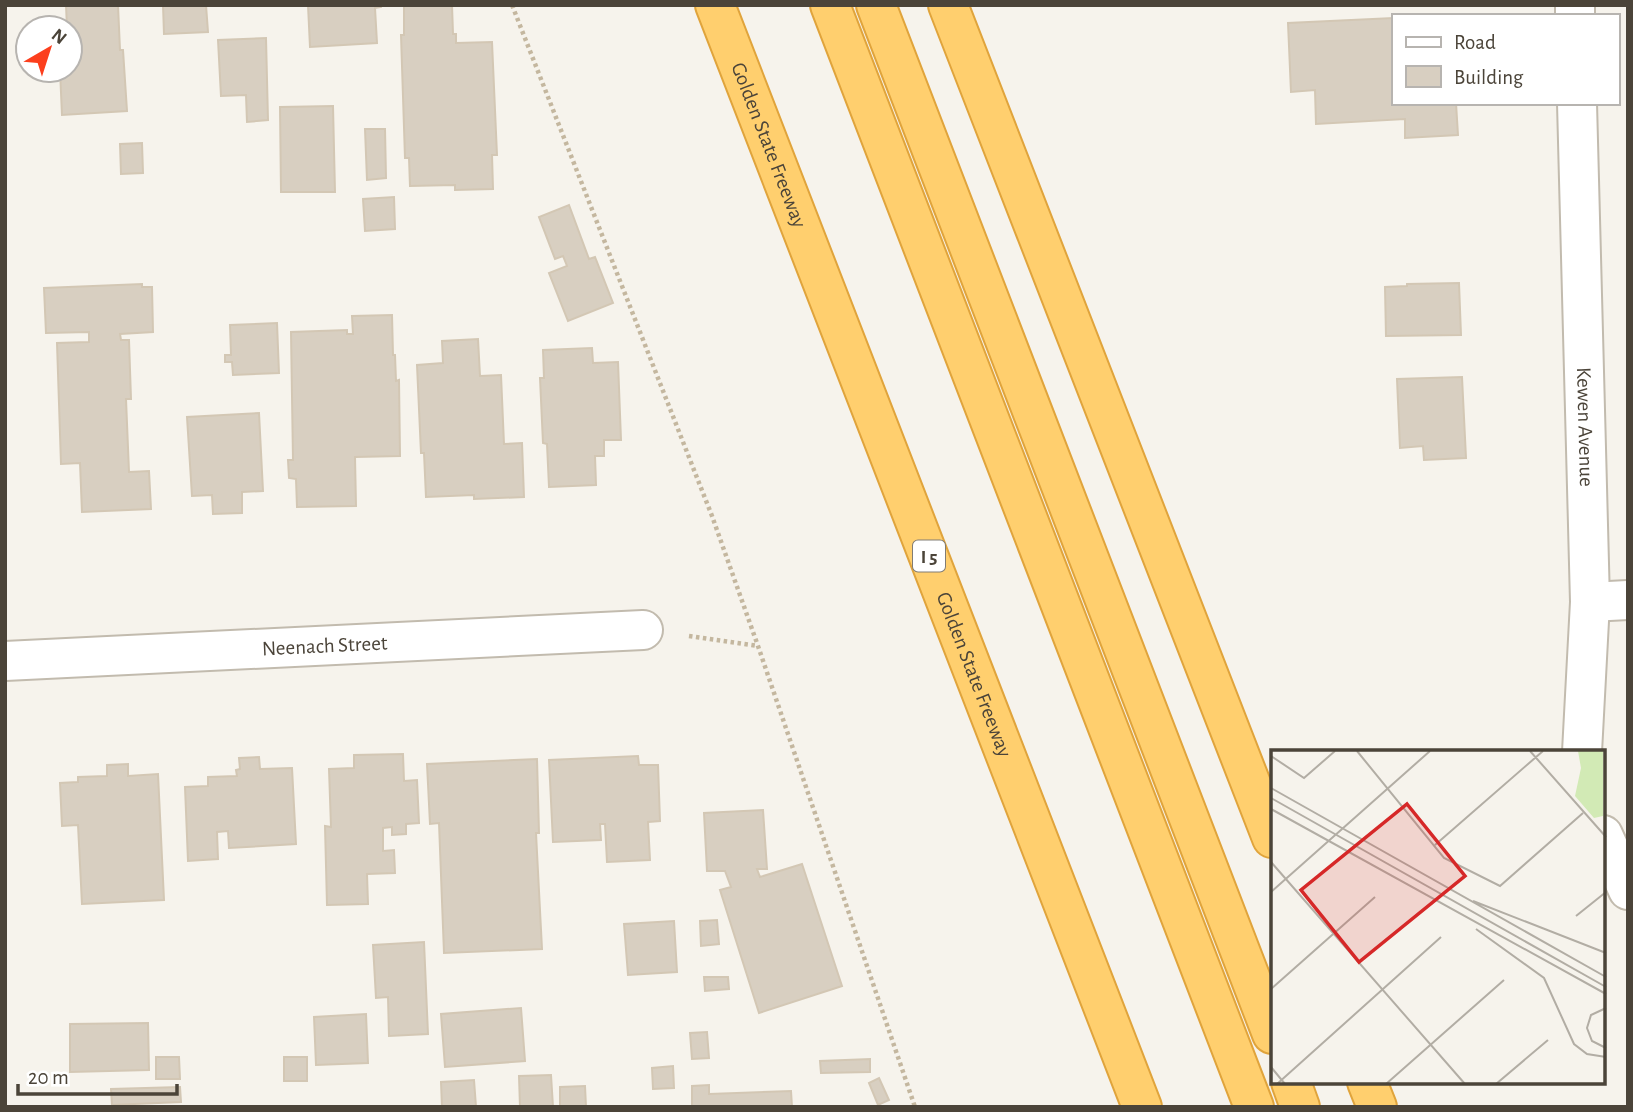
<svg xmlns="http://www.w3.org/2000/svg" width="1633" height="1112" font-family="'Alegreya Sans',sans-serif">
	<style>
		.building { fill: #d8cfc1; stroke: #d3c7b4; stroke-width: 2 }
		.lines { fill: none; stroke-linecap: round; stroke-linejoin: round }
		.street-casing { stroke: #c2bbae; stroke-width: 42 }
		.highway-casing { stroke: #e0a43c; stroke-width: 42 }
		.path { stroke: #c4b79f; stroke-width: 4.5; stroke-dasharray: 3.5 3.5; stroke-linecap: butt }
		.street { stroke: #fff; stroke-width: 38 }
		.highway { stroke: #ffcf6e; stroke-width: 38 }
		.labels { text-anchor: middle; stroke-width: 5; stroke-linejoin: round; paint-order: stroke }
		.shield { fill: #fff; stroke: #817c74; stroke-width: 2 }
		.shield-label { font-size: 19px; font-weight: bold; fill: #4b4439 }
		.street-label { font-size: 21px; fill: #4b4439; stroke: #fff }
		.inset-road { fill: none; stroke: #b2ada4; stroke-width: 2 }
		.view { fill: #d62828; fill-opacity: 0.15; stroke: #d62828; stroke-width: 3.5 }
		.inset-edge { fill: none; stroke: #4b4439; stroke-width: 3.5 }
	</style>
	<rect width="100%" height="100%" fill="#f6f3ec"/>
	<path class="building" d="M66,5H118L120,50H123L127,111L62,115L60,70H70V28H67Z
		M163,5H206L208,32L164,34Z
		M308,5H381V7L375,8L377,43L310,47Z
		M404,5H452L453,34H456V43L492,42L497,155H492L493,189L455,190V185L410,186L409,158H405L401,35H404Z
		M1393,18V103H1456L1458,135L1405,138V119L1316,124L1315,90L1291,92L1288,23Z
		M266,38L268,120L247,122L246,95L221,96L218,40Z
		M333,106L335,192H281L280,107Z
		M365,129H385L386,178L367,180Z
		M142,143L143,173L121,174L120,144Z
		M394,197L395,229L365,231L363,199Z
		M569,205L589,259L595,257L613,303L568,321L549,273L567,266L563,256L555,259L539,217Z
		M1459,283L1461,335L1386,336L1385,287L1407,286V284Z
		M142,284V287H152L153,332L120,334L121,340H129L131,399H126L129,472L149,471L151,509L82,512L80,463L61,464L57,343L89,342V332L46,333L44,288Z
		M392,315L393,355H395L396,381L399,380L400,456L355,457L356,506L297,507L296,479L289,478L288,460H293L291,332L347,330V334H353L352,316Z
		M277,323L279,373L233,375L232,362H225V355H231L230,325Z
		M478,339L480,376L501,375L504,444L522,443L524,497L474,499V495L426,497L424,453H421L417,365L443,363L442,341Z
		M592,348L593,363L618,362L621,440H604V456H595L596,485L549,487L547,444L543,443L540,378H544L543,350Z
		M1462,377L1466,458L1424,460L1423,446L1400,448L1397,379Z
		M259,413L263,491L242,492V513L213,514L212,495L192,496L187,417Z
		M403,754L404,781L417,780L419,823L406,824V834L392,835V827L383,828V851L394,850L395,873L367,874L368,904L327,905L325,826L331,827L329,769L354,768V755Z
		M638,756L639,765H658L660,821L648,822L650,860L607,862L605,824H600L601,840L553,842L549,760Z
		M259,757L260,769L292,768L296,844L229,848L228,831L217,832L218,859L188,861L185,787L208,786V777L237,776L236,770L240,769L239,758Z
		M537,759L539,833H536L542,949L444,953L439,823L430,824L427,764Z
		M128,764V776L158,774L164,900L82,904L78,825L62,826L60,783L78,782V777L107,776V765Z
		M763,810L767,869H757L760,877L802,864L842,986L759,1013L720,890L731,887L725,871H707L704,813Z
		M717,920L719,944L701,946L700,921Z
		M674,921L677,972L628,975L624,924Z
		M424,942L428,1034L389,1036L388,997L376,998L373,945Z
		M704,977H728L729,989L705,991Z
		M521,1008L525,1061L445,1067L441,1014Z
		M366,1014L368,1063L316,1065L314,1017Z
		M148,1023L149,1070L70,1072V1024Z
		M707,1032L709,1058L692,1059L690,1033Z
		M156,1057H179L180,1079H156Z
		M284,1057H307V1081H284Z
		M870,1059V1072L821,1073L820,1061Z
		M673,1066L674,1088L653,1089L652,1068Z
		M551,1075L553,1107H520L519,1076Z
		M879,1078L889,1100L878,1105L869,1083Z
		M474,1080L476,1107H442L441,1082Z
		M709,1085V1094L791,1091L792,1107H692V1086Z
		M585,1086L586,1107H560V1087Z
		M180,1087L181,1102L112,1105L111,1089Z"/>
	<g class="lines">
		<g class="street-casing">
			<g id="street">
				<path d="M1575,5V16"/>
				<path id="s1" d="M1577,103L1590,602L1582,752"/>
				<path d="M1590,602L1628,600"/>
				<path id="s2" d="M5,661L643,630"/>
				<path d="M1603,835L1628,890"/>
			</g>
		</g>
		<g class="highway-casing">
			<g id="highway">
				<path id="s3" d="M715,5L1142,1107"/>
				<path d="M830,5L1254,1107"/>
				<path d="M876,5L1272,1034"/>
				<path d="M948,5L1272,838"/>
				<path d="M1291,1082L1300,1107"/>
				<path d="M1367,1082L1377,1107"/>
			</g>
		</g>
		<path class="path" d="M512,5L712,516L758,646L915,1107
			M689,636L758,646"/>
		<use href="#street" class="street"/>
		<use href="#highway" class="highway"/>
	</g>
	<g class="labels">
		<rect class="shield" x="913" y="540.5" width="32" height="31" rx="5"/>
		<g class="shield-label">
			<text x="929" y="563">I 5</text>
		</g>
		<g class="street-label">
			<text dy="7" stroke="none"><textPath href="#s3" startOffset="150">Golden State Freeway</textPath></text>
			<text dy="7" stroke="none"><textPath href="#s1" startOffset="324">Kewen Avenue</textPath></text>
			<text dy="7" stroke="none"><textPath href="#s2" startOffset="320">Neenach Street</textPath></text>
			<text dy="7" stroke="none"><textPath href="#s3" startOffset="718">Golden State Freeway</textPath></text>
		</g>
	</g>
	<g transform="translate(1271 750)">
		<rect width="334" height="334" fill="#f6f3ec"/>
		<path d="M307,1H332V66L323,68L304,46L310,18Z" fill="#d2eab5"/>
		<path class="inset-road" d="M86,1L173,108L229,136L312,63M259,1L335,87M0,6L33,28L64,1M0,38L335,227M0,48L335,237M0,59L335,244M164,95L272,1M0,112L194,334M0,142L159,1M202,151L335,203M305,166L335,142M205,179L273,228L303,294L316,304L335,307M0,239L104,147M335,258L320,265L316,278L321,291L335,298M0,317L14,334M6,334L170,187M115,334L233,230M225,334L277,290"/>
		<path class="view" d="M136,54L194,126L88,212L30,140Z"/>
		<rect width="334" height="334" class="inset-edge"/>
	</g>
	<rect width="1633" height="1112" fill="none" stroke="#4b4439" stroke-width="14"/>
	<rect x="1392" y="14" width="228" height="91" fill="#ffffff" stroke="#b7b4b0" stroke-width="2"/>
	<rect x="1406" y="37" width="35" height="10" fill="#ffffff" stroke="#b7b4b0" stroke-width="2"/>
	<text x="1454" y="49" font-size="21" fill="#4b4439">Road</text>
	<rect x="1406" y="66" width="35" height="21" fill="#d8cfc1" stroke="#b7b4b0" stroke-width="2"/>
	<text x="1454" y="84" font-size="21" fill="#4b4439">Building</text>
	<g transform="translate(49 49) rotate(39)"><circle r="33" fill="#ffffff" stroke="#b7b4b0" stroke-width="2"/>
	<path d="M0-5L12 26L0 18L-12 26Z" fill="#fc3f1d"/>
	<text y="-10" font-size="19" font-weight="bold" text-anchor="middle" fill="#4b4439">N</text>
	</g>
	<path d="M18 1084v10h159v-10" fill="none" stroke="#4b4439" stroke-width="3.5"/>
	<text x="28" y="1084" font-size="21" fill="#4b4439" stroke="#ffffff" stroke-width="5" paint-order="stroke">20 m</text>
</svg>
